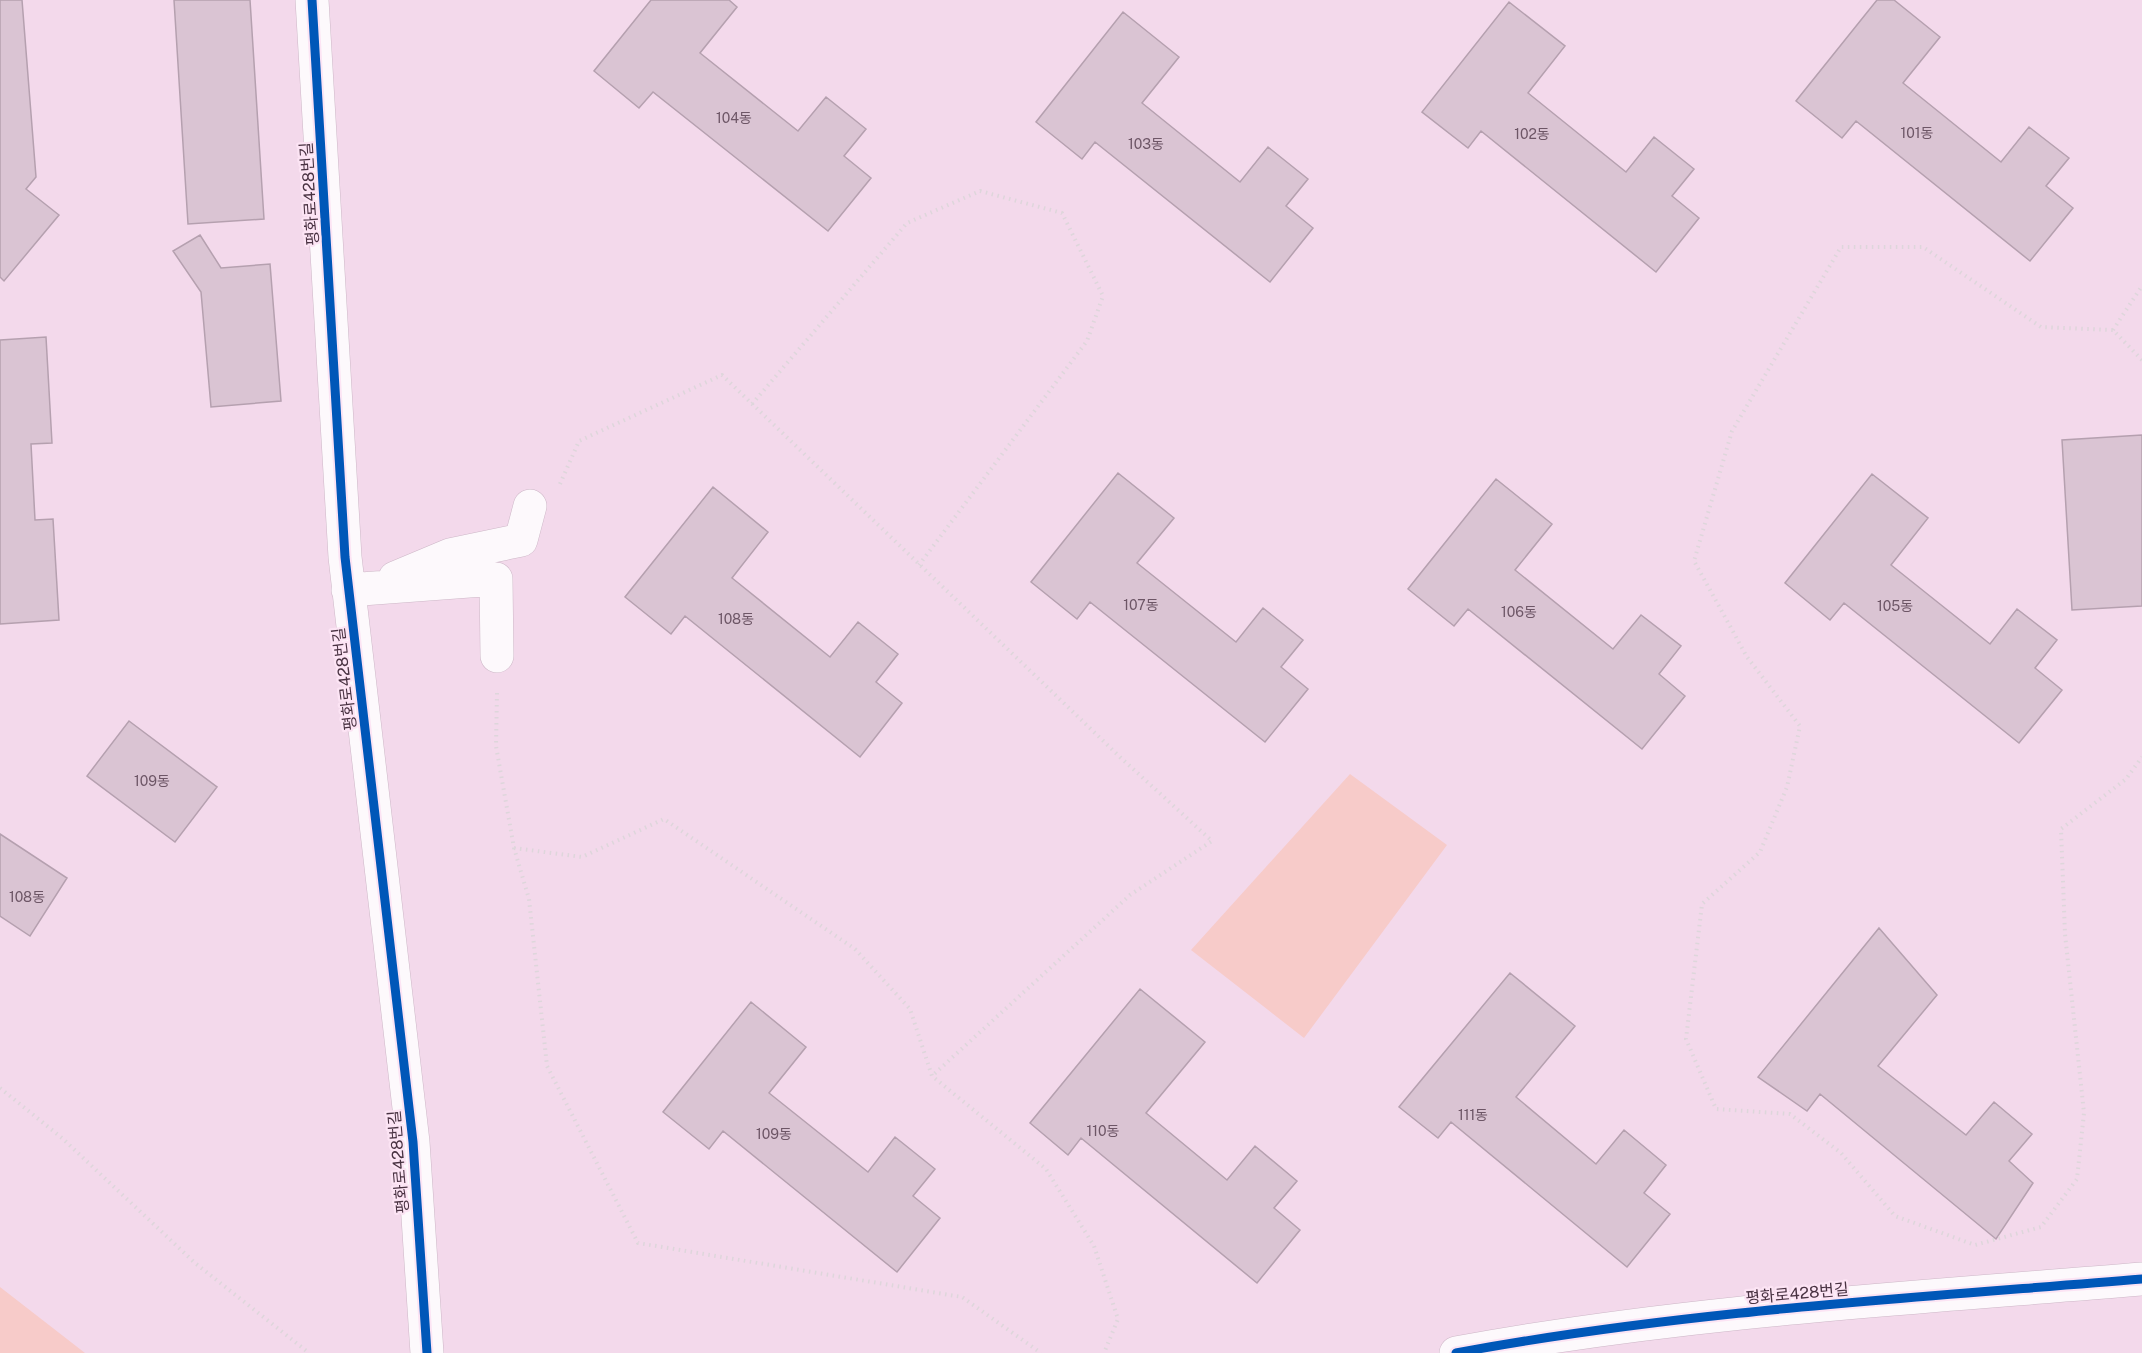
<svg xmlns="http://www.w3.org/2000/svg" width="2142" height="1353" font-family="'Public Sans','Noto Sans KR',sans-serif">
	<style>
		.green { fill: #f7cbc9 }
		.building { fill: #dac4d3; stroke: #b5a0af; stroke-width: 1.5 }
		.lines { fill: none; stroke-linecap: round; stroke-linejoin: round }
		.minor-casing { stroke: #cdb7c7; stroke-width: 34 }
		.path { stroke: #ded6db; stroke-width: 4; stroke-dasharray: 1.5 4.5; stroke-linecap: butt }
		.minor { stroke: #fdf9fc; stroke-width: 33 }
		.cycleway-casing { stroke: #fce4f4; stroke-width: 13 }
		.cycleway { stroke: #0057b8; stroke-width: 9 }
		.labels { text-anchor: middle; stroke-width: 4.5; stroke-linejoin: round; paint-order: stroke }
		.number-label { font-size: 14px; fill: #6d5666 }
		.street-label { font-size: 16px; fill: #493242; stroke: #fce4f4 }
	</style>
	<rect width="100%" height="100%" fill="#f3d9eb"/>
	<path class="green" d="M1350,774L1447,845L1304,1038L1191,950Z
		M0,1287L85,1353H0Z"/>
	<path class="building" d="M0,0H22L36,177L26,189L59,215L4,281L0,277Z
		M174,0H250L264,219L188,224Z
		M651,0H729L737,7L700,53L798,131L826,97L866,129L844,156L871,178L828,231L653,92L639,108L594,71Z
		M1877,0H1894L1940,37L1903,83L2001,162L2029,127L2069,158L2046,186L2073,208L2030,261L1856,121L1842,138L1796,101Z
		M1509,2L1565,46L1528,93L1626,172L1654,137L1694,169L1672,196L1699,218L1656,272L1481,131L1468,148L1422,112Z
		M1123,12L1179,57L1142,103L1240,182L1268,147L1308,179L1286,206L1313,228L1270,282L1095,142L1082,159L1036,122Z
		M200,235L221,268L270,264L281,401L211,407L201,292L173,251Z
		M46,337L52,443L31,444L35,520L53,519L59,620L0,624V340Z
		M2142,435V606L2072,610L2062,440Z
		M1118,473L1174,518L1137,563L1236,642L1263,608L1303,640L1281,667L1308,689L1265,742L1090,602L1077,619L1031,582Z
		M1872,474L1928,518L1891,565L1990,644L2017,609L2057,640L2035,668L2062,690L2019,743L1844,603L1830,620L1785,583Z
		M1496,479L1552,524L1515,570L1613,649L1641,615L1681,646L1659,674L1685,696L1642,749L1468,609L1454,626L1408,589Z
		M713,487L768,532L732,578L830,657L858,622L898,654L876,682L902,703L860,757L685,616L671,634L625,597Z
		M129,721L217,787L175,842L87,776Z
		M0,834L67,878L30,936L0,916Z
		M1879,928L1937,995L1878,1066L1966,1135L1994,1102L2032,1134L2009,1161L2033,1183L1996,1239L1820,1094L1807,1111L1758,1077Z
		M1510,973L1575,1026L1516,1097L1596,1164L1624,1130L1666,1165L1644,1193L1670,1214L1627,1267L1451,1122L1438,1138L1399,1107Z
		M1140,989L1205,1042L1146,1113L1227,1180L1255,1146L1297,1181L1274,1208L1300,1230L1257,1283L1081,1138L1068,1155L1030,1123Z
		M751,1002L806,1047L769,1093L868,1172L895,1137L935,1169L913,1196L940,1218L897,1272L723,1131L709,1149L663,1112Z"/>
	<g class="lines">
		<g class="minor-casing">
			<path id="minor" d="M312,0L345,557L413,1142L427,1353
				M395,578L450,555L521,540L530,506
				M348,590L496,579L497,656
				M1456,1353C1682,1311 1913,1298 2142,1279"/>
		</g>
		<path class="path" d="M2113,330L2142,286
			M2142,360L2113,330L2041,327L1923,247H1841L1732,431L1694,561L1747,657L1800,726L1787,787L1760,852L1702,904L1686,1039L1716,1109L1790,1114L1841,1153L1895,1216L1975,1245L2041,1227L2077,1179L2084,1113L2065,934L2061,829L2126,779L2142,757
			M752,404L907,223L980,191L1062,213L1103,296L1087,341L919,565
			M560,484L579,441L722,375L1120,757L1212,841L1130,895L932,1076
			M497,693L496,746L514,848L529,899L547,1066L638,1243L962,1297L1041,1353
			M514,848L582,857L664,819L855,949L910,1009L932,1076L1046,1169L1094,1246L1118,1319L1104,1353
			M0,1088L62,1138L195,1263L309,1353"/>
		<use href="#minor" class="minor"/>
		<g class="cycleway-casing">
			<path id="cycleway" d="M312,0L345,557L413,1142L427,1353
				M1456,1353C1682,1311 1913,1298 2142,1279"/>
		</g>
		<use href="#cycleway" class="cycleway"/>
	</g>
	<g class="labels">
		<g class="number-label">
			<text x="734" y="123">104동</text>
			<text x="1917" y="138">101동</text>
			<text x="1532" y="139">102동</text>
			<text x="1146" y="149">103동</text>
			<text x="1141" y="610">107동</text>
			<text x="1895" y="611">105동</text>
			<text x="1519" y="617">106동</text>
			<text x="736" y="624">108동</text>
			<text x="152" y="786">109동</text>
			<text x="27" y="902">108동</text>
			<text x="1473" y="1120">111동</text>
			<text x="1103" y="1136">110동</text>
			<text x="774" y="1139">109동</text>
		</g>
		<g class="street-label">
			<text transform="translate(309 194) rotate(-94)" y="6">평화로428번길</text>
			<text transform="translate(344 679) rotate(-97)" y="6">평화로428번길</text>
			<text transform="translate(398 1162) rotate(-95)" y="6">평화로428번길</text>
			<text transform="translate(1797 1293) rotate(-5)" y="6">평화로428번길</text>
		</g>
	</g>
</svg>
